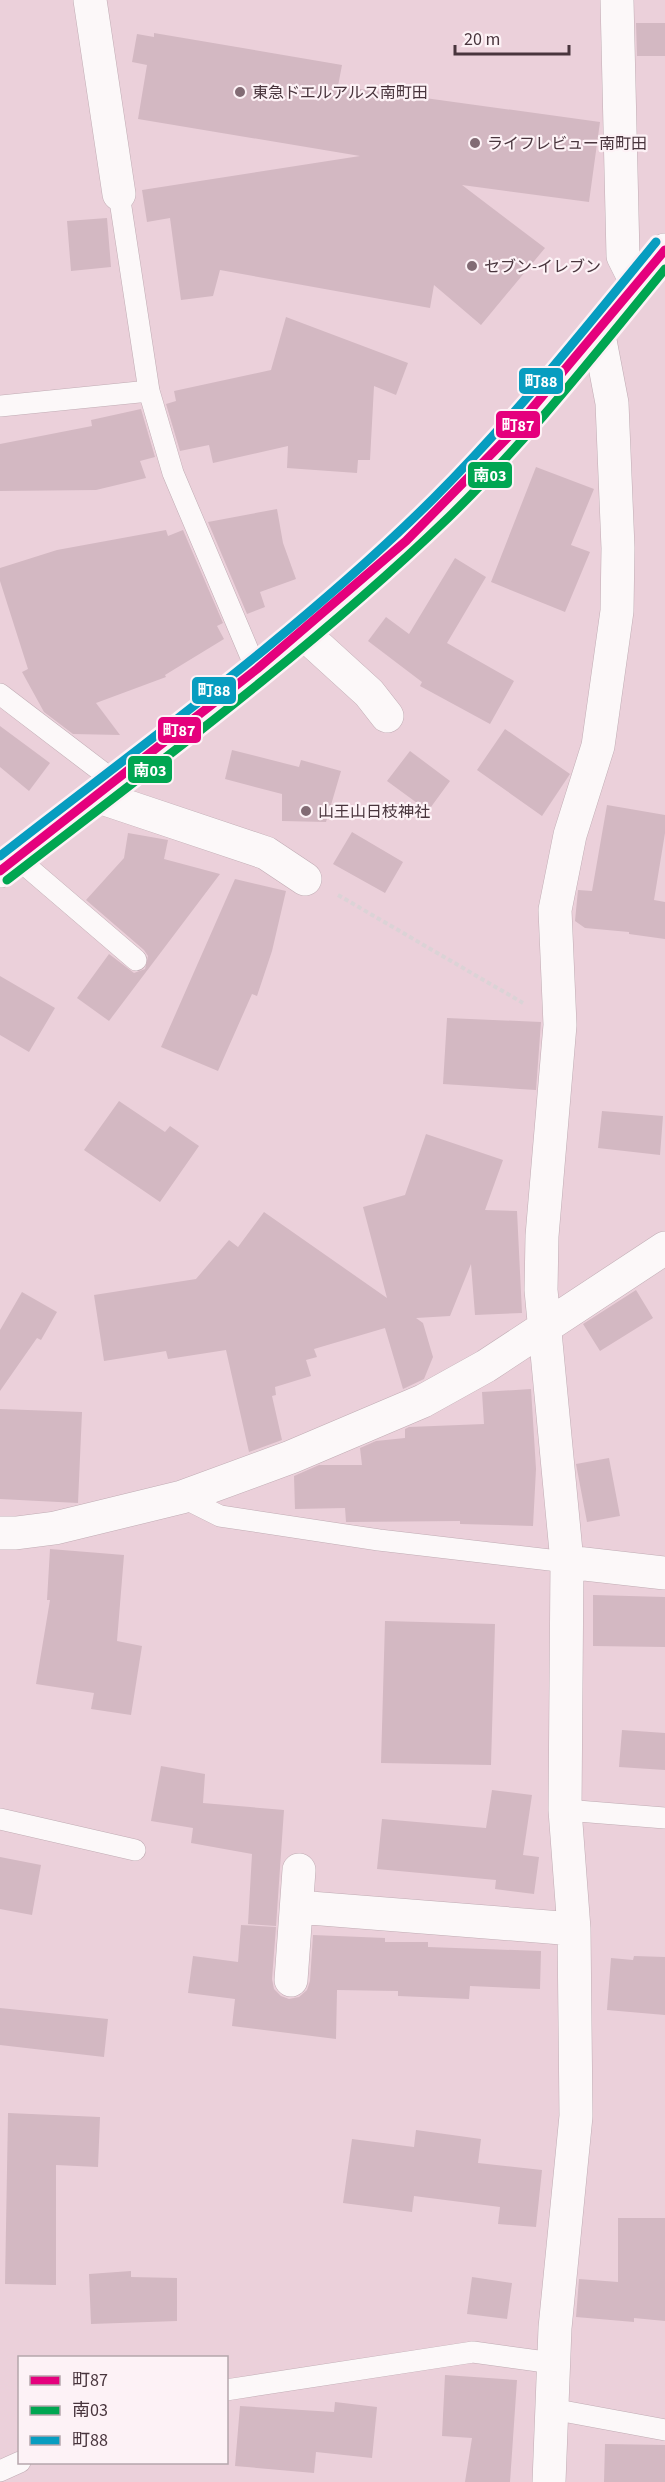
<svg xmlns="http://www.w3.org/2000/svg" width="665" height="2482" font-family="'Source Sans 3','Noto Sans JP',sans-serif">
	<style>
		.building { fill: #d3b8c2 }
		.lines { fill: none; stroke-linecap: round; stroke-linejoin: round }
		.lane-casing { stroke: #c0acb4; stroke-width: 22 }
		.street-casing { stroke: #c0acb4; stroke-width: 34 }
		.secondary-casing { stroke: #c0acb4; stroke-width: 34 }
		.path { stroke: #dbd3d6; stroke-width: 4; stroke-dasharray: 4.5 3; stroke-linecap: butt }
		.lane { stroke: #fcf8f9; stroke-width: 21 }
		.street { stroke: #fcf8f9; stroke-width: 33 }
		.secondary { stroke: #fcf8f9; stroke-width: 33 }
		.bus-1-casing { stroke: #fdf2f6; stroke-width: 14 }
		.bus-2-casing { stroke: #fdf2f6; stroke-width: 14 }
		.bus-3-casing { stroke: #fdf2f6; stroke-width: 14 }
		.bus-1 { stroke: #e5007d; stroke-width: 9 }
		.bus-2 { stroke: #00a651; stroke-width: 9 }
		.bus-3 { stroke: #079dc0; stroke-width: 9 }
		.poi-dot { fill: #826b74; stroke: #fdf2f6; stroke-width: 2 }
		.labels { text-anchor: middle; stroke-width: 4.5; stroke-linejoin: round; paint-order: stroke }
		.poi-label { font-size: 16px; fill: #49353d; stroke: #fdf2f6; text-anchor: start }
		.line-badge { stroke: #fdf2f6; stroke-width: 2 }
		.badge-label { font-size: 16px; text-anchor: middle; font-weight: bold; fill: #fff }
	</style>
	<rect width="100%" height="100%" fill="#ebd0da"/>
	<path class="building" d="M636,23H665V56H637Z
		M154,33L342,65L338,86L600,122L589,202L462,185L545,248L481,325L434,285L430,308L220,270L213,296L181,300L170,218L147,222L142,190L360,156L138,119L147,65L132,62L137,34L154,37Z
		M107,218L111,267L71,271L67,221Z
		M286,317L408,363L396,395L374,386L370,460H358L357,473L287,468L288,446L213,463L209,445L180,451L166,404L176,401L174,391L271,370Z
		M141,409L155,457L140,461L146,478L96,490L0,491V444L92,426L91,420Z
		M536,467L594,489L571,545L590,552L565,612L491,582Z
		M277,509L283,543L296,579L260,592L265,607L247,614L208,522Z
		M166,530L168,536L183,530L223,623L217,626L224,639L165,675L166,677L96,703L120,735L73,734L44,712L22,672L28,669L0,581V568L57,550Z
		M455,558L486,577L447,643L514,681L490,724L420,686L422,682L368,641L386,617L409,634Z
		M0,726L50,763L29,791L0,767Z
		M505,729L570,774L542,816L477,770Z
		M232,750L299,767L301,760L341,771L326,822L282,821V794L225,779Z
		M410,751L450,781L428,811L387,781Z
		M607,805L665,815V833L654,900L665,902V939L629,934V932L585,928L575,921L578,890L592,891Z
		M352,832L403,862L385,893L333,864Z
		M128,833L168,840L164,859L220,874L109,1021L77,998L109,954L134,973L145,969L148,956L144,950L86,900L124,858Z
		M235,879L286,891L272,951L257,996L252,994L218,1071L161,1047Z
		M0,976L55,1008L29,1052L0,1035Z
		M447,1018L541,1022L536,1090L443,1084Z
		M119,1101L165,1132L170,1126L199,1146L160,1202L84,1150Z
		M602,1111L663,1116L660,1155L598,1148Z
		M426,1134L503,1160L485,1210L517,1211L522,1313L475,1315L471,1264L450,1316L416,1318L423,1323L433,1357L424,1379L403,1389L385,1328L314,1349L317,1357L306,1360L311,1376L275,1387L276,1395L272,1396L282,1440L249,1452L226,1350L168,1359L166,1351L104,1361L94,1295L196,1279L229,1240L238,1247L264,1212L387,1298L363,1207L405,1195Z
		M636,1290L653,1318L600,1351L583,1324Z
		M22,1292L57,1312L41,1340L37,1338L0,1391V1330Z
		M531,1389L536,1469L533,1526L460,1524V1521L346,1522L345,1508L295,1509L294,1476L319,1465H362L360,1448L376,1441L405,1438V1429L409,1427L484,1424L482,1392Z
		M0,1409L82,1412L78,1503L0,1499Z
		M609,1458L620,1516L587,1522L576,1464Z
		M50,1549L124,1555L117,1641L142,1646L131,1715L91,1709L94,1693L36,1684L50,1600H47Z
		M593,1595L665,1597V1647L593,1646Z
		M385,1621L495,1624L491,1765L381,1763Z
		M622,1730L665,1733V1770L619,1767Z
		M161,1766L205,1774L203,1803L284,1810L276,1926L248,1924L252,1854L191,1843L193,1828L151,1821Z
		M492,1790L532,1795L523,1855L539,1857L534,1894L495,1889L496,1880L377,1869L382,1819L486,1828Z
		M0,1857L41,1865L32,1915L0,1909Z
		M241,1925L276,1927L272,1979L274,1989L281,1996L289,1999L299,1997L307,1990L310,1981L313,1935L385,1938V1942H428V1947L541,1951L540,1989L470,1986L469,1999L398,1996V1991L337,1990L336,2039L232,2026L235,1999L188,1993L193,1956L238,1962Z
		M634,1956L665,1957V2015L607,2010L611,1958L633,1960Z
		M0,2008L108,2019L104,2057L0,2045Z
		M8,2113L100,2117L98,2167L56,2165V2285L5,2284Z
		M416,2130L481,2139L478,2163L542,2170L536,2227L498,2224L500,2207L414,2196L412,2212L343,2203L352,2139L414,2147Z
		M618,2218H665V2321L634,2318V2322L576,2317L579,2279L618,2282Z
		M131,2271V2277L177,2278V2321L91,2324L89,2274Z
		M472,2277L512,2283L507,2319L467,2314Z
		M445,2375L517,2380L510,2482H465L472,2438L442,2436Z
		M335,2402L377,2407L372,2458L316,2452L314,2473L235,2466L240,2406L334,2412Z
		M605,2444L665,2445V2482H604Z"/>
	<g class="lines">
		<g class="lane-casing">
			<path id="lane" d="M119,194L149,391L173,473L256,669
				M0,406L149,391
				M0,694L114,781
				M17,858L136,960
				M182,1497L220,1516L379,1540L567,1562
				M565,1810L665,1818
				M0,1819L135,1850
				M226,2390L473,2352L553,2363
				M552,2409L665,2430
				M0,2471L20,2462"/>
		</g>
		<g class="street-casing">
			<path id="street" d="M90,0L119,194
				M617,0L623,256L637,284
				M302,632L369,693L387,716
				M96,796L266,853L305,879
				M0,1533H16L55,1528L182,1497L291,1457L423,1401L486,1366L665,1248
				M567,1562L665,1573
				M297,1907L574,1929
				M291,1980L299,1870
				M549,2482L555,2328L576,2116L574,1929L565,1810L567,1562L541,1290L542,1236L560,1025L555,910L570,835L598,746L617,611L618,548L612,403L598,330"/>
		</g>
		<g class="secondary-casing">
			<path id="secondary" d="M0,871C137,764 277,658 406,541C502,453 582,350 665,250"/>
		</g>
		<path class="path" d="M338,895L523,1003"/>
		<use href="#lane" class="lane"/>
		<use href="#street" class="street"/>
		<use href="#secondary" class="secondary"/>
		<g class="bus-1-casing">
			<path id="bus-1" d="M0,871L257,669L406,541L508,437L665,250"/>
		</g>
		<g class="bus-2-casing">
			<path id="bus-2" d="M7,880C157,764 311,650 448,518C527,441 595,354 665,269"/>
		</g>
		<g class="bus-3-casing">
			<path id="bus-3" d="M0,856C146,742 302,629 433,499C513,419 584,330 656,242"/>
		</g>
		<use href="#bus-1" class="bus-1"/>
		<use href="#bus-2" class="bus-2"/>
		<use href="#bus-3" class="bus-3"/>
	</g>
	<g class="poi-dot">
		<circle cx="240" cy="92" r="6"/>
		<circle cx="475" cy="143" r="6"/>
		<circle cx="472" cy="266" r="6"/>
		<circle cx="306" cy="811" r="6"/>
	</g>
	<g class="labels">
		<g class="poi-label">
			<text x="252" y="98">東急ドエルアルス南町田</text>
			<text x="487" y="149">ライフレビュー南町田</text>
			<text x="484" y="272">セブン-イレブン</text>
			<text x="318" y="817">山王山日枝神社</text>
		</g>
	</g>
	<g class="line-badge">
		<rect x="518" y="367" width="46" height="28" rx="6" fill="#079dc0"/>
		<rect x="495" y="410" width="46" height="29" rx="6" fill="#e5007d"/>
		<rect x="467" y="461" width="46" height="28" rx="6" fill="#00a651"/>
		<rect x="191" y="676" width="46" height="29" rx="6" fill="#079dc0"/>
		<rect x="157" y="716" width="45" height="28" rx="6" fill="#e5007d"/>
		<rect x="127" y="755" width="46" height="29" rx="6" fill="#00a651"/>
	</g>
	<g class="badge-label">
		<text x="541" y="387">町88</text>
		<text x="518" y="431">町87</text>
		<text x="490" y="481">南03</text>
		<text x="214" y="696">町88</text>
		<text x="179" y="736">町87</text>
		<text x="150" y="776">南03</text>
	</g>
	<rect x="18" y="2356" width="210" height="108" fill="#fdf2f6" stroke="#b5a6ac" stroke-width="1.5"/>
	<rect x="30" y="2376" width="30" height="9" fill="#e5007d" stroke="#b5a6ac" stroke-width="1.5"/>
	<text x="72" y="2386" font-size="18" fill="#49353d">町87</text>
	<rect x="30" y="2406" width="30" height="9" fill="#00a651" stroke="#b5a6ac" stroke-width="1.5"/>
	<text x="72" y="2416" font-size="18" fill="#49353d">南03</text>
	<rect x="30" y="2436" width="30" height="9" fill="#079dc0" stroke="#b5a6ac" stroke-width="1.5"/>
	<text x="72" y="2446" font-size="18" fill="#49353d">町88</text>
	<path d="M455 45v9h114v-9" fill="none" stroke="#49353d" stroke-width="3"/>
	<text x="464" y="45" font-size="18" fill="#49353d" stroke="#fdf2f6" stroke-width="4.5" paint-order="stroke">20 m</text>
</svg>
